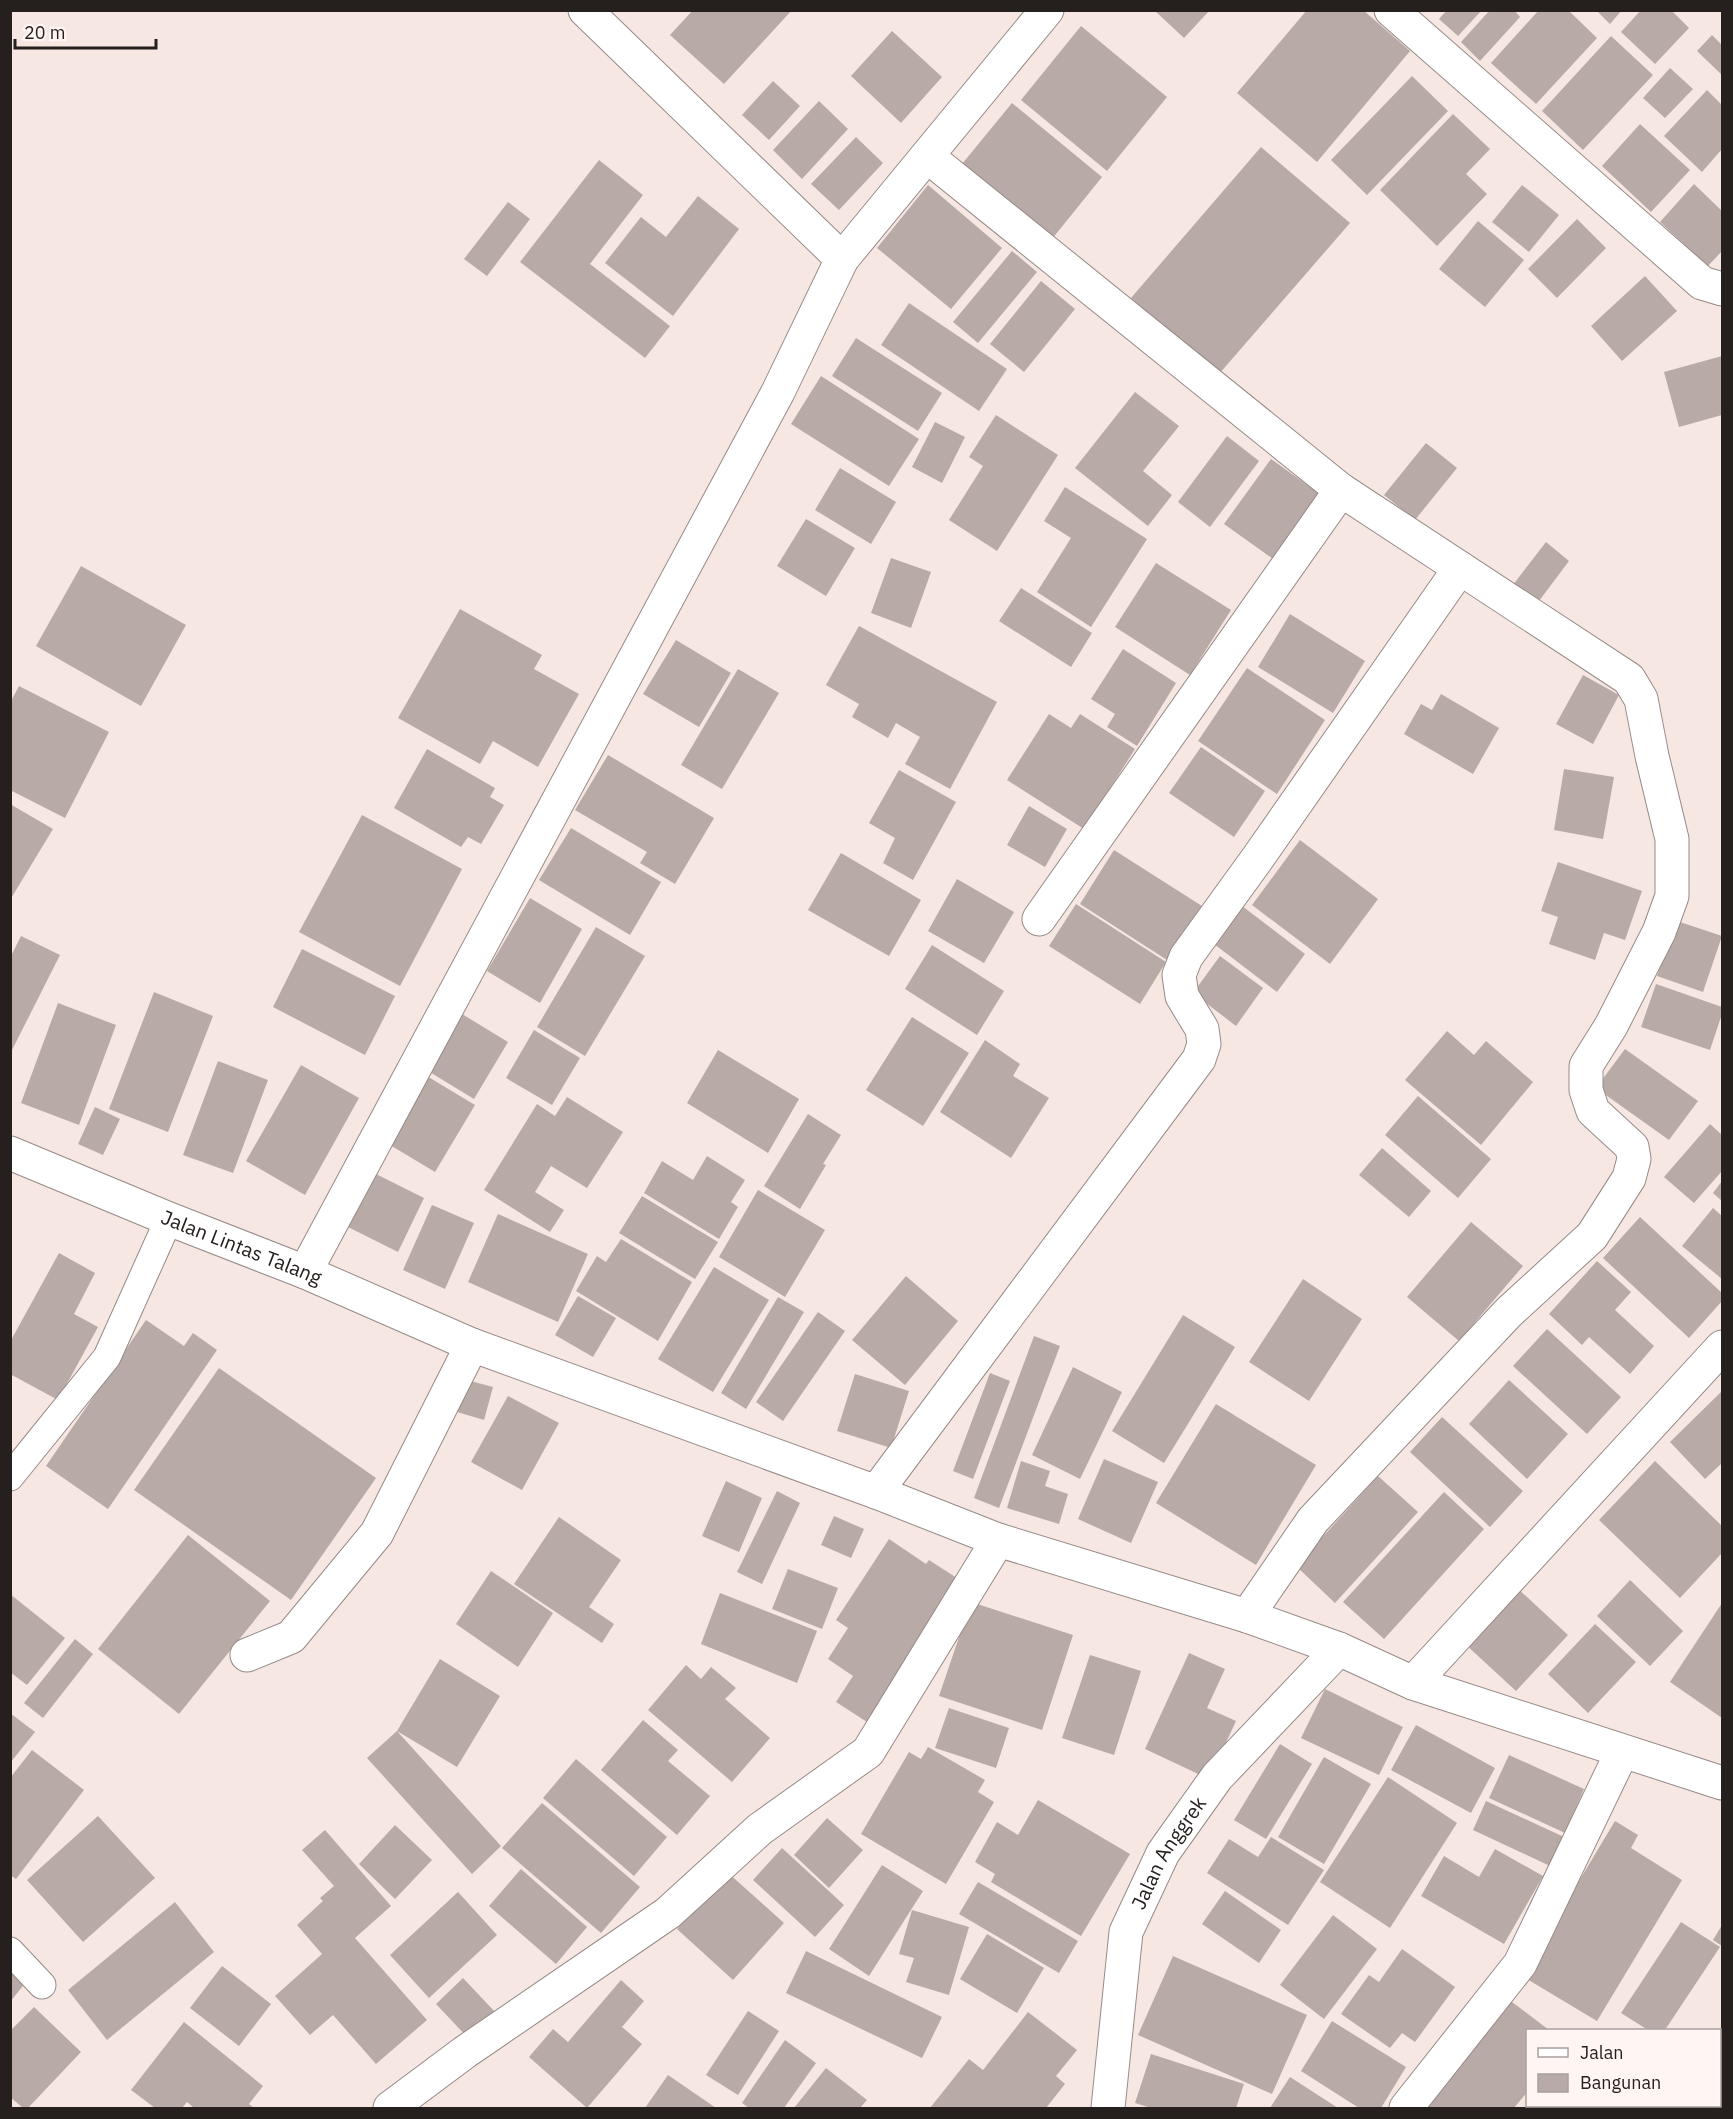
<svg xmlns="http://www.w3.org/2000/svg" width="1733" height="2119" font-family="'IBM Plex Sans',sans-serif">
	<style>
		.building { fill: #b8aaa6 }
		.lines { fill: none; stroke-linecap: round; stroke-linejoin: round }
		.lane-casing { stroke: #978a86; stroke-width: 29 }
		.street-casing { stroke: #978a86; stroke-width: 35 }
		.secondary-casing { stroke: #978a86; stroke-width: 35 }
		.lane { stroke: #fff; stroke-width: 27 }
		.street { stroke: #fff; stroke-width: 33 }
		.secondary { stroke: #fff; stroke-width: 33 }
		.labels { text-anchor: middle; stroke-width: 4.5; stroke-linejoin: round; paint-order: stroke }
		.street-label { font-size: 20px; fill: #25201e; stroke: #fff6f3 }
	</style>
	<rect width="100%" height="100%" fill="#f6e7e3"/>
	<path class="building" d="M693,10H792L724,84L670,35Z
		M1154,10H1210L1184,38Z
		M1307,10H1363L1410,51L1317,162L1237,93Z
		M1447,10H1482L1458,36L1439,19Z
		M1490,10H1514L1520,17L1480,61L1461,42Z
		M1539,10H1568L1597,38L1536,104L1491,63Z
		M1596,10H1622L1610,24Z
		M1641,10H1671L1689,28L1655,64L1621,32Z
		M1081,26L1167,97L1107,171L1021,100Z
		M892,31L942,77L901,123L851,76Z
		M1712,35L1722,45V75L1697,51Z
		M1611,36L1653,75L1583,150L1542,111Z
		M1670,68L1693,89L1665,118L1643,98Z
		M1412,76L1448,111L1367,195L1331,160Z
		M773,81L800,106L769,140L742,115Z
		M1707,90L1722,105V149L1702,172L1664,136Z
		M819,101L848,129L802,179L773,150Z
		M1012,103L1102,177L1052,239L962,164Z
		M1453,114L1490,149L1466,174L1487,194L1437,246L1380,190Z
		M1640,124L1690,170L1651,212L1602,166Z
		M856,137L883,163L839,210L811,184Z
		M1261,147L1350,223L1219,374L1131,298Z
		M599,160L643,195L590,264L670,326L645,358L520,262Z
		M1694,184L1722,211V251L1708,266L1660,222Z
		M928,185L1002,248L951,309L877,248Z
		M1522,185L1559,215L1529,252L1492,222Z
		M698,196L739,229L673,316L605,263L641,217L666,237Z
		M508,202L530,219L487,276L464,259Z
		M1577,219L1606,248L1557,298L1528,269Z
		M1478,221L1524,260L1485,307L1439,269Z
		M1012,251L1037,272L978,343L953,322Z
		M1645,276L1677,311L1622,361L1591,326Z
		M1041,281L1075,309L1024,372L990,344Z
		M909,303L1007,369L979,411L881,345Z
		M856,338L942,393L918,431L832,376Z
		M1722,356V415L1679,427L1664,372Z
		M821,376L919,439L889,486L791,424Z
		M1135,392L1179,426L1143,471L1172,495L1148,526L1075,468Z
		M996,415L1058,455L997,551L949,520L983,466L969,457Z
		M935,422L965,437L942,483L912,467Z
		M1227,436L1259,461L1210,527L1178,502Z
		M1426,443L1457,468L1415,520L1384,495Z
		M1271,459L1320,494L1273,559L1224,524Z
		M840,468L896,502L871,544L815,510Z
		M1065,487L1147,539L1091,627L1037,592L1071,538L1044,521Z
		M806,519L855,548L826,596L777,566Z
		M1546,542L1569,561L1533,609L1509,590Z
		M891,558L931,572L911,628L871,613Z
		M1156,563L1231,610L1190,675L1115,627Z
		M81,566L186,625L141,706L36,646Z
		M1021,588L1092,633L1071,667L999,621Z
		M460,609L542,655L534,669L579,694L538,767L493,741L480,764L398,718Z
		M1290,614L1365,661L1333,713L1258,667Z
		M859,626L997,702L950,789L905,764L920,737L896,723L888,738L852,717L859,704L826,685Z
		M676,640L731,673L699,727L643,694Z
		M1123,649L1176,683L1137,746L1107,727L1115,714L1091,699Z
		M1247,668L1325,720L1277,794L1198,741Z
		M738,669L779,693L722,789L681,765Z
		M1583,675L1619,695L1593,744L1556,724Z
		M19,686L109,732L65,818L10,790V703Z
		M1441,694L1499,728L1473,774L1404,734L1421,704L1432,710Z
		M1049,714L1071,728L1080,714L1135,749L1084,829L1007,780Z
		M1201,747L1265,791L1234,837L1169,793Z
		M427,749L495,788L490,797L504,805L481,844L468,837L461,847L394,808Z
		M608,755L714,818L675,884L640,863L647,852L575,810Z
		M1564,769L1614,777L1603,839L1554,830Z
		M899,770L956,802L913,880L883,863L895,838L869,823Z
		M10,804L53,829L10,900Z
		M1029,806L1067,829L1045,867L1007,845Z
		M362,815L462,869L400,986L299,932Z
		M571,828L661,882L630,935L539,880Z
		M1300,840L1378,899L1330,964L1252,905Z
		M1114,850L1202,906L1167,960L1080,904Z
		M841,853L921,900L889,956L808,910Z
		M1558,862L1642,891L1625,940L1604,933L1595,960L1549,944L1558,917L1541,911Z
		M957,879L1014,912L984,963L928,931Z
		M530,898L582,929L540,1003L487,971Z
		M1076,904L1166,962L1140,1004L1049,946Z
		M1242,906L1305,954L1277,992L1214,944Z
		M1677,921L1722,936L1703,992L1657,976Z
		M596,927L645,956L585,1056L537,1027Z
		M21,936L60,955L10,1054V958Z
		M932,945L1004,991L977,1035L905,989Z
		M302,949L395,996L365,1055L273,1007Z
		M1220,956L1263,988L1236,1026L1193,993Z
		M1656,984L1722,1007V1014L1710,1050L1641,1027Z
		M154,992L213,1016L168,1132L109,1109Z
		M58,1003L116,1025L79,1125L21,1103Z
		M462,1014L508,1042L474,1099L428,1071Z
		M912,1017L969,1053L923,1126L866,1090Z
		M534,1030L580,1058L552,1105L506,1078Z
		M1447,1031L1474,1055L1486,1041L1533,1082L1481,1145L1405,1080Z
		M985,1040L1020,1064L1013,1076L1049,1098L1011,1158L940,1112Z
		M1625,1049L1698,1101L1669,1140L1596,1088Z
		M718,1050L799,1099L768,1153L687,1103Z
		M218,1061L268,1080L233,1173L183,1155Z
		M301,1065L359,1098L305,1195L246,1161Z
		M425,1075L475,1105L435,1172L385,1142Z
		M1418,1096L1491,1159L1458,1198L1385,1135Z
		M567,1097L623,1132L587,1188L551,1166L535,1192L564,1210L550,1232L484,1190L537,1104L555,1116Z
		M95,1107L120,1119L103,1155L78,1144Z
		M808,1114L841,1135L823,1164L826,1165L800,1209L764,1186Z
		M1710,1124L1722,1135V1171L1694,1203L1664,1177Z
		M1382,1148L1431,1191L1409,1217L1359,1175Z
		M707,1156L745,1180L731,1202L738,1207L719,1239L644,1193L662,1161L693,1180Z
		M372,1172L424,1198L398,1252L346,1226Z
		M1722,1181V1201L1713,1193Z
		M758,1190L825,1230L785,1297L719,1257Z
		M642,1196L718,1242L695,1279L619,1233Z
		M432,1205L474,1223L445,1289L403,1270Z
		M1713,1208L1722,1216V1279L1682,1246Z
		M498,1214L588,1254L558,1322L468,1282Z
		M1640,1217L1722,1293V1301L1689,1338L1603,1258Z
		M1471,1222L1523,1266L1459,1341L1407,1297Z
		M621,1239L692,1282L658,1341L576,1291L597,1256L606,1262Z
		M59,1253L95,1273L74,1314L98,1327L58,1400L10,1374V1342Z
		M1597,1261L1631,1292L1615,1310L1654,1346L1630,1374L1589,1337L1582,1345L1549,1314Z
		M714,1267L769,1300L713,1392L658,1359Z
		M906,1276L958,1321L905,1385L852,1340Z
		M1303,1279L1362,1319L1309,1401L1249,1362Z
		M578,1296L616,1318L593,1357L555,1335Z
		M778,1297L804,1312L746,1409L721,1393Z
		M818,1312L845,1331L783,1421L756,1402Z
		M1183,1315L1235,1347L1164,1463L1112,1431Z
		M146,1320L184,1346L193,1333L217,1350L108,1509L46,1466Z
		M1547,1329L1621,1397L1587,1434L1513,1366Z
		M1034,1336L1060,1346L999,1508L974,1498Z
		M1073,1367L1122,1392L1080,1479L1032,1455Z
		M219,1368L376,1478L291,1600L134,1490Z
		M990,1373L1010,1381L973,1479L953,1471Z
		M855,1374L909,1391L891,1448L837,1431Z
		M463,1379L493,1387L484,1420L454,1411Z
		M1509,1380L1568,1434L1527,1479L1469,1424Z
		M1722,1391V1463L1705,1479L1670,1442Z
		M508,1396L559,1423L522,1490L471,1462Z
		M1216,1404L1316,1465L1256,1565L1156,1503Z
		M1442,1417L1523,1491L1490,1527L1410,1452Z
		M1104,1459L1158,1482L1131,1543L1078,1519Z
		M1021,1461L1050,1471L1045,1486L1068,1494L1059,1524L1007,1508Z
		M1655,1461L1722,1526V1553L1680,1598L1599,1520Z
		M1378,1476L1418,1512L1335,1603L1296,1566Z
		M726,1481L762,1498L739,1552L702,1536Z
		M777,1491L800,1503L762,1584L737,1572Z
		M1444,1492L1484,1529L1384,1639L1343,1602Z
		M834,1516L864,1529L851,1558L821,1545Z
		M559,1517L621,1560L589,1607L614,1624L602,1643L514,1584Z
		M188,1535L270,1601L179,1714L98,1649Z
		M889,1539L926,1564L929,1560L960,1580L867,1722L836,1702L853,1676L828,1659L848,1628L836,1620Z
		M788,1569L838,1588L822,1629L772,1609Z
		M491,1571L553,1613L518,1667L456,1624Z
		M1630,1580L1683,1631L1650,1666L1597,1616Z
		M1515,1586L1568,1635L1516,1691L1464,1643Z
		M720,1593L817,1631L797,1683L701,1644Z
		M10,1594L65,1638L27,1685L10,1672Z
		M971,1602L1073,1635L1042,1730L939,1696Z
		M1722,1603V1718L1670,1682Z
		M1595,1624L1636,1662L1588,1713L1548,1674Z
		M75,1639L93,1654L43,1718L24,1703Z
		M1189,1653L1225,1669L1207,1708L1236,1721L1209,1779L1145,1749Z
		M1090,1655L1141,1671L1114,1755L1062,1738Z
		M440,1659L500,1696L457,1767L397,1731Z
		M686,1665L701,1679L711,1667L736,1688L725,1699L770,1738L732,1782L648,1710Z
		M1325,1689L1403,1727L1379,1775L1301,1738Z
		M949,1708L1009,1728L996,1768L935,1748Z
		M10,1713L35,1732L10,1763Z
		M643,1720L678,1750L668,1761L710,1796L677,1835L601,1770Z
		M1416,1725L1495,1768L1471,1813L1391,1770Z
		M397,1731L501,1846L472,1874L367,1758Z
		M1280,1744L1312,1764L1266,1839L1234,1820Z
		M928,1747L985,1780L978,1792L994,1802L946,1884L861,1834L909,1752L921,1759Z
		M32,1750L84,1790L16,1879L10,1875V1778Z
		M1509,1755L1584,1789L1565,1833L1489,1798Z
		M1324,1757L1371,1784L1324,1864L1278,1837Z
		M576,1759L667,1837L634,1876L543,1798Z
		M1388,1777L1457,1823L1390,1928L1320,1882Z
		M1038,1800L1130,1854L1081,1936L991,1882L995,1874L975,1862L997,1822L1018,1835Z
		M1486,1801L1564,1837L1550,1866L1473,1830Z
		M542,1803L640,1887L601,1933L502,1848Z
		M98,1816L155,1878L83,1942L27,1880Z
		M827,1818L863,1850L829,1888L794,1855Z
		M1615,1821L1638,1835L1631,1848L1682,1880L1597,2021L1522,1976Z
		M395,1825L432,1860L395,1899L359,1864Z
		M325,1830L391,1906L355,1938L427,2020L376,2064L333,2015L310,2035L275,1996L322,1954L297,1925L323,1901L320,1898L334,1886L302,1850Z
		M1271,1837L1324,1870L1288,1925L1207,1873L1229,1839L1258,1857Z
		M782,1848L844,1905L815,1937L753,1880Z
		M1495,1849L1543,1876L1504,1944L1421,1896L1444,1856L1479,1877Z
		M882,1865L923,1891L869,1976L829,1949Z
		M521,1869L587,1927L556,1964L489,1906Z
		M727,1872L784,1923L733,1980L677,1929Z
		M978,1882L1078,1941L1059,1973L959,1914Z
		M1225,1891L1281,1930L1259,1963L1202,1924Z
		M458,1892L497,1935L429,1998L390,1955Z
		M175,1902L214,1952L107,2040L68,1990Z
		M912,1910L969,1927L949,1995L906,1982L914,1958L899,1954Z
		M1333,1915L1377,1949L1324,2019L1280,1985Z
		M1681,1922L1720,1947L1665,2030H1648L1621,2013Z
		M1722,1925V1946L1713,1940Z
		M987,1934L1044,1968L1017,2013L960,1979Z
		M1402,1949L1455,1987L1415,2042L1402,2033L1390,2048L1341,2014L1369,1975L1379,1982Z
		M806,1951L942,2017L922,2058L786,1993Z
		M1173,1956L1307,2015L1272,2094L1138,2035Z
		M222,1966L271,2004L239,2046L190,2008Z
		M10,1969L26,1982L10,2002Z
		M463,1978L496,2013L469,2039L436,2004Z
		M621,1980L644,2001L622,2027L642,2044L587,2108L529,2057L553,2029L568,2042Z
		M1504,1996L1549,2030H1528V2091L1514,2108H1420Z
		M34,2007L81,2052L28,2108H23L10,2097V2031Z
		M748,2011L779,2031L738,2095L706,2075Z
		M1028,2012L1077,2050L1056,2076L1065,2084L1046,2108H930L969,2059L983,2070Z
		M1332,2021L1406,2067L1381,2108H1359L1301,2071Z
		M184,2022L263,2086L249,2104L254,2108H194L187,2102L182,2108H155L131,2090Z
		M785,2040L816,2063L784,2108H749L742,2103Z
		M1151,2054L1244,2084L1236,2108H1151L1135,2103Z
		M826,2068L867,2100L860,2108H794Z
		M668,2075L716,2108H645Z
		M1290,2077L1338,2108H1270Z
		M1582,2106H1628L1625,2108H1585Z"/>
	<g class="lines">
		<g class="lane-casing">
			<path id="lane" d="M10,1477L107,1357L169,1219
				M10,1951L42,1985"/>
		</g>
		<g class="street-casing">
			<g id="street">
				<path d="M585,10L842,259"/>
				<path d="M1391,10L1702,283L1722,289"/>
				<path d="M927,156L1341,490L1629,679L1641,699L1652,756L1672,839V896L1659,932L1611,1026L1586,1066V1090L1593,1111L1632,1147L1634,1159L1629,1178L1592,1236L1509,1312L1313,1520L1247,1616"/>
				<path d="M1039,919L1341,490"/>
				<path d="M305,1272L778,392L842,259L1047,10"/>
				<path d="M876,1492L1199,1059L1204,1044L1202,1029L1182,996L1179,975L1186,957L1257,859L1460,568"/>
				<path d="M247,1655L291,1637L377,1533L472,1345"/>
				<path d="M1413,1683L1722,1347"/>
				<path d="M390,2108L465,2052L668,1913L760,1829L868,1752L998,1540"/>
				<path id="s1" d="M1108,2108L1126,1932L1163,1853L1217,1777L1339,1649"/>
				<path d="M1406,2108L1520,1964L1622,1752"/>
			</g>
		</g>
		<g class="secondary-casing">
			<g id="secondary">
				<path id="s2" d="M10,1153L169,1219L305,1272L472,1345L876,1492L998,1540L1247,1616L1339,1649L1413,1683L1722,1783"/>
			</g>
		</g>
		<use href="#lane" class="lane"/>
		<use href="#street" class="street"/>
		<use href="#secondary" class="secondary"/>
	</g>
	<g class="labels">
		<g class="street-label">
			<text dy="7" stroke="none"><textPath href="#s2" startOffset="250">Jalan Lintas Talang</textPath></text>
			<text dy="7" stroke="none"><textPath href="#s1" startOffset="267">Jalan Anggrek</textPath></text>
		</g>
	</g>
	<rect width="1733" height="2119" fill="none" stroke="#25201e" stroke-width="24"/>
	<rect x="1526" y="2029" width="195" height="78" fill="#fff6f3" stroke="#a8a09e" stroke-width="1.5"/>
	<rect x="1538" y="2048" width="30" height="9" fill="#ffffff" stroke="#a8a09e" stroke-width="1.5"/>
	<text x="1580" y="2059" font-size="18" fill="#25201e">Jalan</text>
	<rect x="1538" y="2074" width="30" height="18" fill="#b8aaa6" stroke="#a8a09e" stroke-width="1.5"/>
	<text x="1580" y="2089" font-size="18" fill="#25201e">Bangunan</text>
	<path d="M15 39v9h141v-9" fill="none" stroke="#25201e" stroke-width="3"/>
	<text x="24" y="39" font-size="18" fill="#25201e" stroke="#fff6f3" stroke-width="4.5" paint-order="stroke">20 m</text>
</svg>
